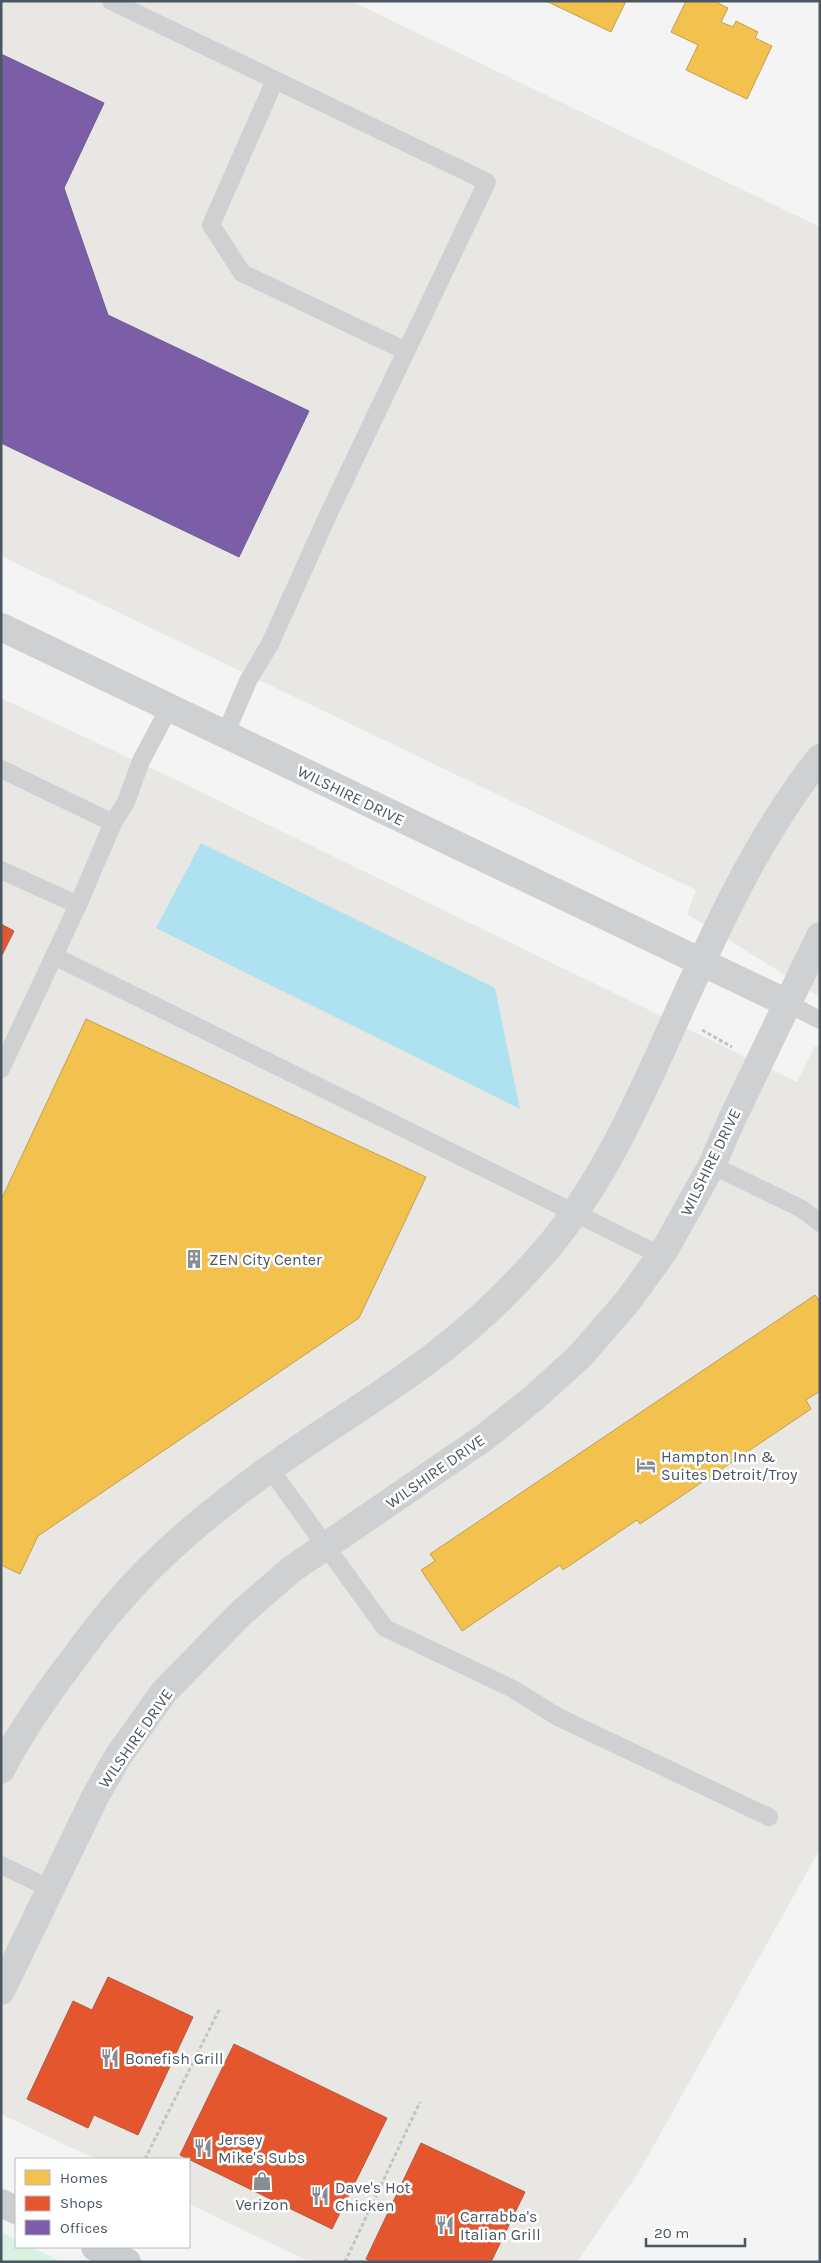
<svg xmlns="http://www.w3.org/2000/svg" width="821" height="2263" font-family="Karla,sans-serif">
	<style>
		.commercial { fill: #e8e7e3 }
		.green { fill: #d9f2e3 }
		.water { fill: #aee2f0 }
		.homes { fill: #f2c14e; stroke: #c0a154 }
		.shops { fill: #e4572e; stroke: #b6573d }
		.offices { fill: #7b5ea7; stroke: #6c5c92 }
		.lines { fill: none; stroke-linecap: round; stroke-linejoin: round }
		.path { stroke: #bcc7c4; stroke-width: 3; stroke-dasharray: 4 2.5; stroke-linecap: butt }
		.lane { stroke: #ced0d2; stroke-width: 18 }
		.street { stroke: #ced0d2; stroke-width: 28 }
		.primary { stroke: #caced1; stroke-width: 28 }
		.labels { text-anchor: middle; stroke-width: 5; stroke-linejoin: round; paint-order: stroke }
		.street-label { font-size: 16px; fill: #4a5661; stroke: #fff }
		.poi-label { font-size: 16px; fill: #4a5661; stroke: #fff; text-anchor: start }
	</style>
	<rect width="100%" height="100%" fill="#f4f4f4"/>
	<path class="commercial" d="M1,1H351L820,227V997L687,914L696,890L1,556Z
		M1,698L170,777L797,1082L815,1046L820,1047V1849L640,2170L577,2262H310L189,2204V2159H95L1,2114Z"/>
	<path class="green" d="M1,2232L16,2239V2247H31L62,2262H1Z"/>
	<path class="water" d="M201,843L495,988L520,1109L156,928Z"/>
	<path class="homes" d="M546,1H626L611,32Z
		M686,1H714L728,8L721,22L733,27L736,21L758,32L755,38L772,46L747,99L686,70L698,45L671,32Z
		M86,1019L426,1177L359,1318L38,1536L20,1574L1,1565V1200Z
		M815,1295L820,1302V1391L806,1400L811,1409L640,1524L637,1520L563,1570L560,1565L462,1631L421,1570L435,1561L430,1554Z"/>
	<path class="shops" d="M1,924L14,931L1,957Z
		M108,1977L193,2017L138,2135L94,2115L88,2128L27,2099L73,2001L92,2010Z
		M234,2044L387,2118L332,2229L180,2155Z
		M421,2143L525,2192L491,2262H372L366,2259Z"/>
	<path class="offices" d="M1,54L104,103L64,188L108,315L309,411L239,557L1,443Z"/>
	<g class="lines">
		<path class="path" d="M702,1030L732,1047
			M145,2159L220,2008
			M345,2262L420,2102"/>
		<path class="lane" d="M111,1L487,182L328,515L270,644L248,681L225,735
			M275,80L211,225L242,273L406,351
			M1,769L113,823
			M1,870L78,905
			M54,956L660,1255
			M787,1003L820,1020
			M1,1069L78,905L113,823L126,802L141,761L169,708
			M712,1165L802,1209L820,1223
			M270,1469L385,1628L513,1689L558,1717L769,1817
			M1,1865L51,1889"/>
		<path class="street" d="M1,627L787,1003
			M1,1770C19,1734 42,1701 66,1669C82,1648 97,1626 115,1606C159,1553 213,1510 269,1469C325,1429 385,1394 439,1352C478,1322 513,1288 545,1251C603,1183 639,1100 675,1020C716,929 758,836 820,758
			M1,1991L96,1795L119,1755L164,1692L240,1614L292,1569L485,1437L535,1397L580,1356L627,1302L664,1251L712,1165L733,1117L820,936"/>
		<path class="primary" d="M1,2203L16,2210
			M95,2247L127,2262"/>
	</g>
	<defs>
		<g id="building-bare" transform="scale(1.5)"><path d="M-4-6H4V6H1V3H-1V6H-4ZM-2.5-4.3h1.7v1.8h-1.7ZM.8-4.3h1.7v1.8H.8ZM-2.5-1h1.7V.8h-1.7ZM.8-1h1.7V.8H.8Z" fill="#868d94" stroke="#fff" stroke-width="2.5" paint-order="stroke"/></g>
		<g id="hotel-bare" transform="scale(1.5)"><path d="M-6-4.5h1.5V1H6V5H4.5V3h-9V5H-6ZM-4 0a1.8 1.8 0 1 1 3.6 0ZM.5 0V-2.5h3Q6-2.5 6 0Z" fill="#868d94" stroke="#fff" stroke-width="2.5" paint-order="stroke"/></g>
		<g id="restaurant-bare" transform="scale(1.5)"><path d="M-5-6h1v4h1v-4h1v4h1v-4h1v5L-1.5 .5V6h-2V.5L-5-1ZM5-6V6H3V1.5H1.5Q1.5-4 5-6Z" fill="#868d94" stroke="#fff" stroke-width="2.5" paint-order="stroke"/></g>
		<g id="shop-bare" transform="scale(1.5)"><path d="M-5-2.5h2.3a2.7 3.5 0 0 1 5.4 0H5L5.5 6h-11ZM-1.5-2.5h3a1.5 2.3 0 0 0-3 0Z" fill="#868d94" stroke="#fff" stroke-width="2.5" paint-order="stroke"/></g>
	</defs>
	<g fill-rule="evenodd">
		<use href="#building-bare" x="194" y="1259"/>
		<use href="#hotel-bare" x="646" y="1465"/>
		<use href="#restaurant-bare" x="110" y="2058"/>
		<use href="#restaurant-bare" x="203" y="2148"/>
		<use href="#shop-bare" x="262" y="2181"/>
		<use href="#restaurant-bare" x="320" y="2196"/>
		<use href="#restaurant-bare" x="445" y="2225"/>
	</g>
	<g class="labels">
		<g class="street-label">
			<text transform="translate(351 795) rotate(26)" y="6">WILSHIRE DRIVE</text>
			<text transform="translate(710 1162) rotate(-64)" y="6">WILSHIRE DRIVE</text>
			<text transform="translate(435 1471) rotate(-35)" y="6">WILSHIRE DRIVE</text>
			<text transform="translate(135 1738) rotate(-55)" y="6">WILSHIRE DRIVE</text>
		</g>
		<g class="poi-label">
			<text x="209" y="1265">ZEN City Center</text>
			<text x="661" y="1462">Hampton Inn &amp;<tspan x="661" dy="18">Suites Detroit/Troy</tspan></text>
			<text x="125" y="2064">Bonefish Grill</text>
			<text x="218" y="2145">Jersey<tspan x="218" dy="18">Mike's Subs</tspan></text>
			<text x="335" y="2193">Dave's Hot<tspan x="335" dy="18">Chicken</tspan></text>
			<text x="262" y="2210" text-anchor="middle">Verizon</text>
			<text x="460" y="2222">Carrabba's<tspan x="460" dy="18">Italian Grill</tspan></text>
		</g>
	</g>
	<rect width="821" height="2263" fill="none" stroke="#4a5661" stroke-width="5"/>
	<rect x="15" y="2158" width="175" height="90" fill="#ffffff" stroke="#b7bbc0"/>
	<rect x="25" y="2170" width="25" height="15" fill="#f2c14e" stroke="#b7bbc0"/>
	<text x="60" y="2183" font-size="15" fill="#4a5661">Homes</text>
	<rect x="25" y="2196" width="25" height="15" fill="#e4572e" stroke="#b7bbc0"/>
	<text x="60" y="2208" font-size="15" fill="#4a5661">Shops</text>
	<rect x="25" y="2220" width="25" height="15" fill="#7b5ea7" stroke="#b7bbc0"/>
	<text x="60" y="2233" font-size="15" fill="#4a5661">Offices</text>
	<path d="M646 2238v8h99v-8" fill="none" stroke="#4a5661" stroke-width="2.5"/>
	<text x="654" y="2238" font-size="15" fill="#4a5661" stroke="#ffffff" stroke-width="4" paint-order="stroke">20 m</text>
</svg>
